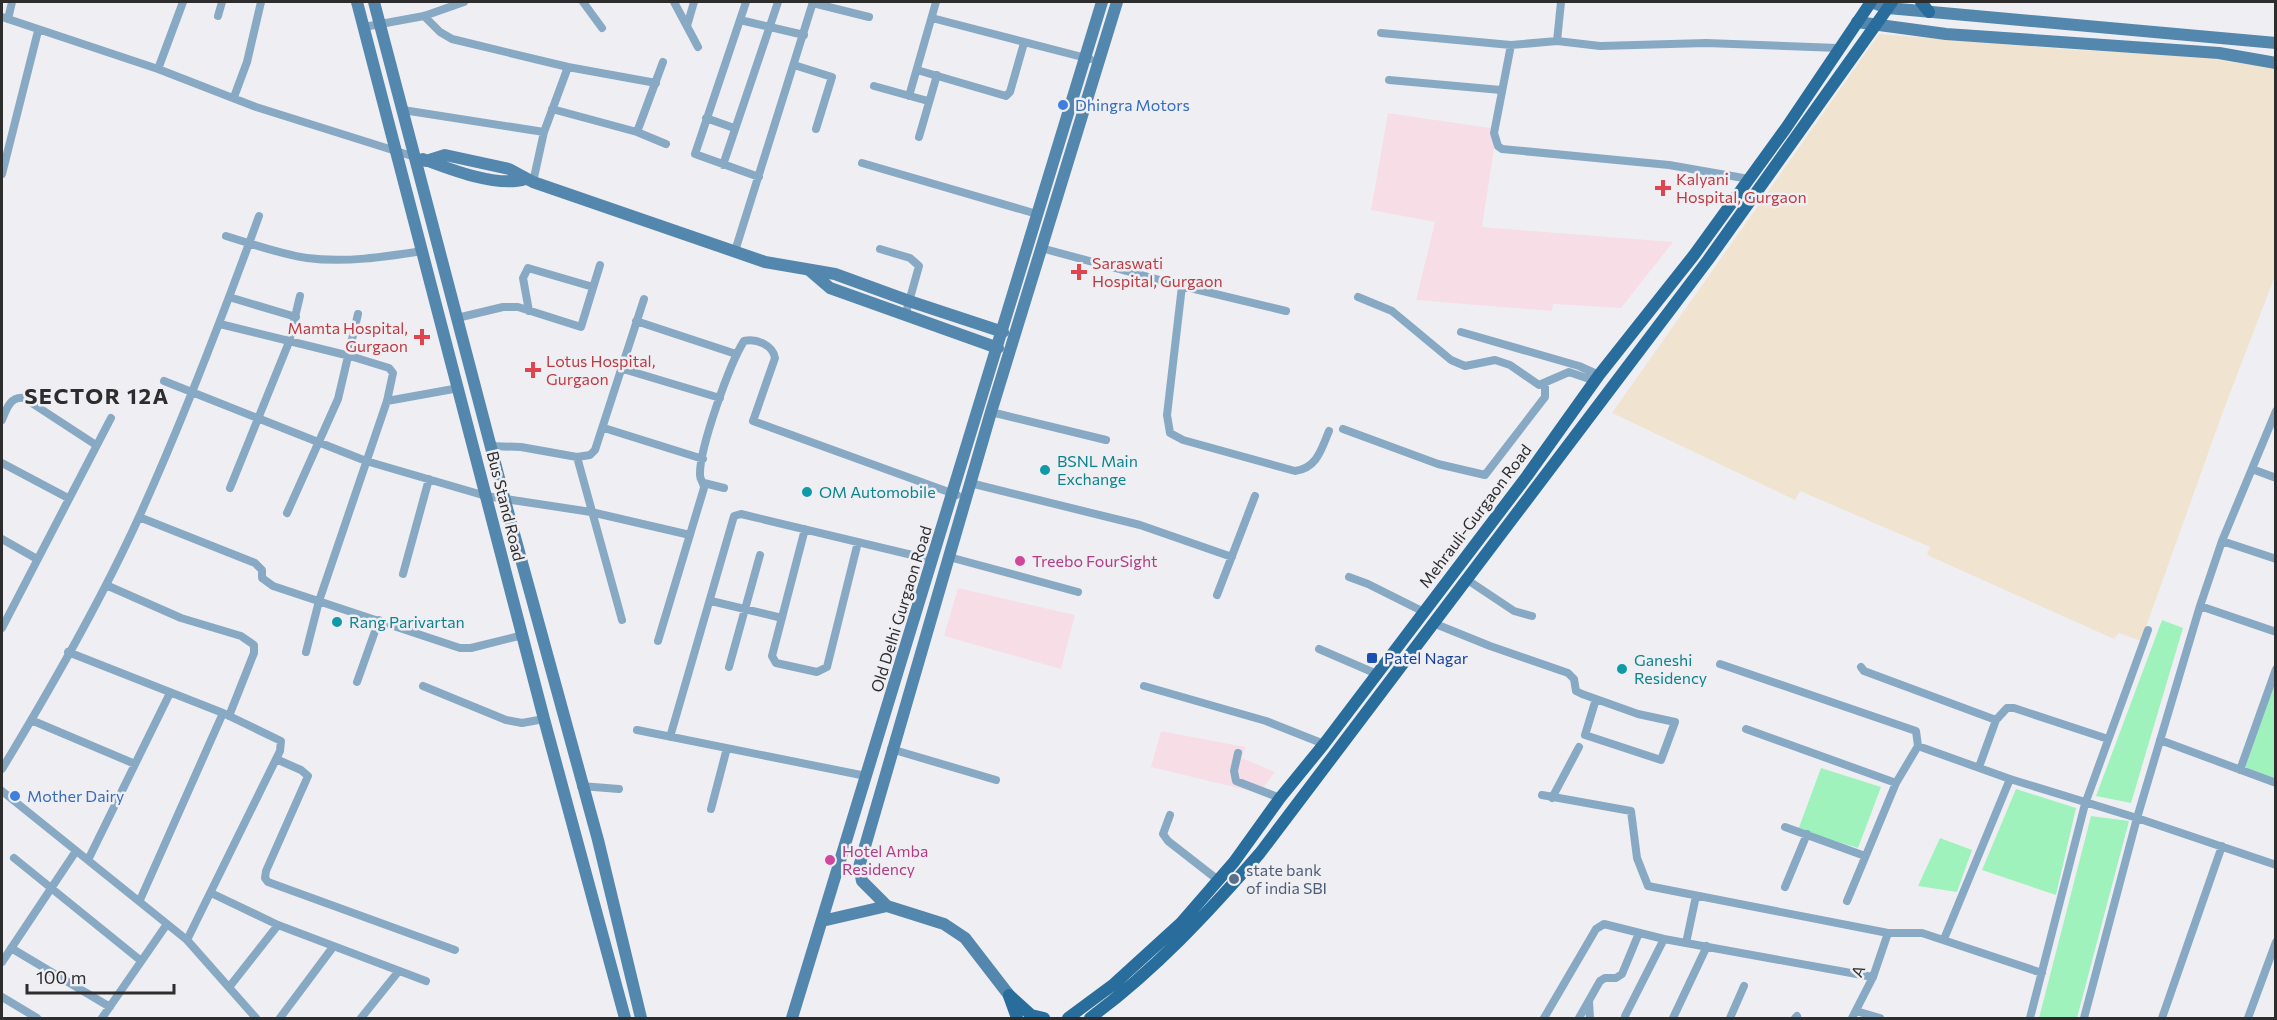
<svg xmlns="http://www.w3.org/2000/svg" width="2277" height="1020" font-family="Commissioner,sans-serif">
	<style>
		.commercial { fill: #f7dee6 }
		.education { fill: #f0e3d0 }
		.green { fill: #a0f2bd }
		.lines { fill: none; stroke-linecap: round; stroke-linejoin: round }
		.street { stroke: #88a9c4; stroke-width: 8 }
		.secondary { stroke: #5487ad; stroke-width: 12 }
		.primary { stroke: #296d9c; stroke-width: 12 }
		.shop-dot { fill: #3f7fe0; stroke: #efeff3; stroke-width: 2 }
		.health-dot { fill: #e0444e; stroke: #efeff3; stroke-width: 2 }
		.culture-dot { fill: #0f9aa8; stroke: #efeff3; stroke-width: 2 }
		.hotel-dot { fill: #d1479c; stroke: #efeff3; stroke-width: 2 }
		.transit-dot { fill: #1a4fb4; stroke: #efeff3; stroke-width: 2 }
		.service-dot { fill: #5c6f8a; stroke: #efeff3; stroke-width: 2 }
		.labels { text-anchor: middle; stroke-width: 5; stroke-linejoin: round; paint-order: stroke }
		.shop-label { font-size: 16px; fill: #366cbe; stroke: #efeff3; text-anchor: start }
		.health-label { font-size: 16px; fill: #be3a42; stroke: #efeff3; text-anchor: start }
		.culture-label { font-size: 16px; fill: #0d838f; stroke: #efeff3; text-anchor: start }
		.street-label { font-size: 16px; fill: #2d2d2e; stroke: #efeff3 }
		.hotel-label { font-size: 16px; fill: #b23c85; stroke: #efeff3; text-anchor: start }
		.transit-label { font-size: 16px; fill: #164399; stroke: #efeff3; text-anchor: start }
		.service-label { font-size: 16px; fill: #4e5e75; stroke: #efeff3; text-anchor: start }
		.district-label { font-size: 22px; font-weight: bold; letter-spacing: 1.5px; fill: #2d2d2e; stroke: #efeff3 }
	</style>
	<rect width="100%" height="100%" fill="#efeff3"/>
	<path class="commercial" d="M1388,113L1497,129L1482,227L1673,242L1621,308L1553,304L1552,311L1416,300L1435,222L1371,210Z
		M958,588L1075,615L1061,669L944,636Z
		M1161,731L1245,747L1242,758L1275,772L1259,793L1151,767Z"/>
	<path class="education" d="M1879,34L2076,50L2207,56L2275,66V276L2225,406L2141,641L2119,633L2114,639L1927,555L1930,547L1800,491L1795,500L1612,413Z"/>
	<path class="green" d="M2162,620L2183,628L2131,803L2096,796Z
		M2275,680V779L2245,768Z
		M1821,768L1881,787L1858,848L1798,830Z
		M2016,789L2076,808L2056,895L1982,870Z
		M2091,816L2129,821L2077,1018H2039Z
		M1940,838L1972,850L1957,892L1918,886Z"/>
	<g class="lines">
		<path class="street" d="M583,2L602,28
			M674,2L698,47
			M746,2L695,154L759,177
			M813,3L869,17
			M218,16L222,2
			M424,16L440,32L452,39L568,67L656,83
			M2,17L158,69L256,107L415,157
			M932,18L1090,59
			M8,19L12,2
			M740,20L804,35
			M687,26L694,2
			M364,27L424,16L464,2
			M1381,33L1511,45L1557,41L1600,46L1706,43L1838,48
			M1557,41L1561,2
			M1511,45L1494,133L1498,146L1502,149L1669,165L1749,179
			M794,65L832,77L816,129
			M158,69L183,2
			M917,70L1006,96L1010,92L1024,43
			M1389,80L1501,90
			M874,86L928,101
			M909,96L936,2
			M234,97L247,62L261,2
			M552,109L637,132L666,144
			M403,110L544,132
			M706,118L734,128
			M637,132L663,62
			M919,137L937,75
			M862,163L1037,214
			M723,165L778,2
			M2,174L38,31
			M533,182L544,132L568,67
			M226,236C253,244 279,254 307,258C345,263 384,257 422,251
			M1041,248L1182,286L1286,311
			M880,249L910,258L919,266L905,316
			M735,251L813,2
			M1182,286L1167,415L1170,433L1183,440L1295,471C1317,468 1321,450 1329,431
			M229,297L296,317
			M1358,297L1392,311L1451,360L1465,366L1495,360L1510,365L1539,385L1569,372L1595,381
			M529,311L523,278L528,268L593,287
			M457,318L503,307H518L581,327L600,265
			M636,321L736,354
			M220,324L350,356L389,368L393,373L387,401L319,601L306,652
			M1461,332L1579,366L1599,375
			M623,369L720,398
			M164,381L366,461L486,496L591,512L690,535
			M387,401L459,388
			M991,412L1106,440
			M2,420C6,410 10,396 24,398L96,445
			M604,428L703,459
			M1343,429L1438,464L1485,475L1545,397V384
			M491,446L521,447L577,457L590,455L595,450L644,299
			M577,457L622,620
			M2,463L68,498
			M2252,469L2276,478
			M704,483L724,488
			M970,483L1140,525L1232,557
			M230,488L289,342L300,296
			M287,513L338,399L358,314
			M139,517L255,563L262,570V578L273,586L460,648H471L523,635
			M805,529L772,656L776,663L817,672L827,667L858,542
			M2,539L37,559
			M2222,541L2276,559
			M949,557L1078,592
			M403,574L429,479
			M1349,577L1368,584L1424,612
			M1466,579L1514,611L1532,616
			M106,585L181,618L241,636L254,645V653L229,716
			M1217,595L1255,496
			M711,601L782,618
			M2200,606L2276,632
			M1433,623L1490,646L1568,673L1574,679L1576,691L1582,694L1638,714L1675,722L1661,760L1585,735L1596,699
			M2,628L111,418
			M658,641L704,488C704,482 700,481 700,475C699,449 730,363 744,341C756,338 773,345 775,358L753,421L957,495
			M1319,649L1377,674
			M68,652L223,713L281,741L280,751L187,940
			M1720,664L1916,731L1918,746L1896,783L1847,901
			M729,667L760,555
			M1861,667L1864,671L1996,720
			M357,682L379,620
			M423,686L506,720L522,723L544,719
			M1144,686L1266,721L1324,744
			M31,720L135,764
			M1746,729L1896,783
			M637,730L866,776
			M670,737L734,516L741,514L933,560
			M2160,740L2276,783
			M1918,746L2010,779L2137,818L2276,865
			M891,749L996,780
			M1238,753L1234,771L1236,781L1280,798
			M276,759L301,770L308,776L266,871L265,878L268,882L455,950
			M1979,767L1996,720L2007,708H2014L2108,739
			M2,769C51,688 100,603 139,517C184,418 222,318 259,216
			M2240,770L2276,669
			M581,786L619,789
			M2,791L187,940L256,1018
			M1542,795L1631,811L1637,858L1648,886L1888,933H1922L2042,973
			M1552,798L1579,747
			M711,809L727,748
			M1170,815L1163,834L1168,841L1218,880
			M1785,827L1865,856
			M14,858L140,960
			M88,860L170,693
			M1785,887L1807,834
			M211,893L278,925L426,981
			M140,900L223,713
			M1944,939L2010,779
			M1686,943L1696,896
			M11,948L110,1007
			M2,962L76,851
			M230,986L278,925
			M2,997L37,1018
			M1589,1002L1590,1018
			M1856,1011L1880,1018
			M1625,1016L1664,939
			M102,1018L167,924
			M280,1018L333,947
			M361,1018L398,972
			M1544,1018L1596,929L1604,924L1664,939L1873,977
			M1579,1018L1600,981L1605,978H1616L1622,974L1639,933
			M1673,1018L1707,946
			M1730,1018L1744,986
			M1795,1018L1797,1016
			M1852,1018L1873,977L1888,933
			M2030,1018L2085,804L2148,630
			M2084,1018L2137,818L2200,606L2222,541L2276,411
			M2162,1018L2222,846
			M2248,1018L2276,942"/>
		<path class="secondary" d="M357,2L544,719L625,1018
			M374,2L504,497L598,840L641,1018
			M1871,2L1888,8L2276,43
			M1857,22L1946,34L2219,53L2276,63
			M423,159C449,169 498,188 525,179
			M426,161L445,155L509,169L533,182L765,262L835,274L909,301L1003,332
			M809,270L830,288L998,348
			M887,906L862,881L859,867L991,412L1117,2
			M822,921L887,906L944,924L965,938L1009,995
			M792,1018L1102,2"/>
		<path class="primary" d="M1921,2L1929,12
			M1009,995L1031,1015L1044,1018
			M1009,996L1017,1018
			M1068,1018L1114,984L1181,923L1234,862L1280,798L1324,744L1527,476L1599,375L1694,255L1786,128L1871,2
			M1090,1018C1154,971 1208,913 1260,853L1708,260L1892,2"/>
	</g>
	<g class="shop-dot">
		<circle cx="1063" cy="105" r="6"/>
		<circle cx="15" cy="796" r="6"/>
	</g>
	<g class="health-dot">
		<path d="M1660 179h6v6h6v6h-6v6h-6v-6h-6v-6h6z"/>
		<path d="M1076 263h6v6h6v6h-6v6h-6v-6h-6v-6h6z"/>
		<path d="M419 328h6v6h6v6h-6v6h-6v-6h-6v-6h6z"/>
		<path d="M530 361h6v6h6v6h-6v6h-6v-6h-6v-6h6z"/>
	</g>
	<g class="culture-dot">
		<circle cx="1045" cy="470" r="6"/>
		<circle cx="807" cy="492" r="6"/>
		<circle cx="337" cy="622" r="6"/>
		<circle cx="1622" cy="669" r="6"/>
	</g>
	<g class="hotel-dot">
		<circle cx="1020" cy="561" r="6"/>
		<circle cx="830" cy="860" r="6"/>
	</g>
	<rect class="transit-dot" x="1366" y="652" width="12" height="12" rx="3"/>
	<circle class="service-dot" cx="1234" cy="879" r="6"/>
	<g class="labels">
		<g class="shop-label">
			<text x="1075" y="111">Dhingra Motors</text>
			<text x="27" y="802">Mother Dairy</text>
		</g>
		<g class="health-label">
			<text x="1676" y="185">Kalyani<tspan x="1676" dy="18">Hospital, Gurgaon</tspan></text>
			<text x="1092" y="269">Saraswati<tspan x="1092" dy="18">Hospital, Gurgaon</tspan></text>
			<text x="408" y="334" text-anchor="end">Mamta Hospital,<tspan x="408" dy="18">Gurgaon</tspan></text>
			<text x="546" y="367">Lotus Hospital,<tspan x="546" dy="18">Gurgaon</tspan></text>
		</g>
		<g class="culture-label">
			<text x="1057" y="467">BSNL Main<tspan x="1057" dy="18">Exchange</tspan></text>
			<text x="819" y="498">OM Automobile</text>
			<text x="349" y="628">Rang Parivartan</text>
			<text x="1634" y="666">Ganeshi<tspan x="1634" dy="18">Residency</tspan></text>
		</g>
		<g class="street-label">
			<text transform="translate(506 506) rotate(76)" y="6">Bus Stand Road</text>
			<text transform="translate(1475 516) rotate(-53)" y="6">Mehrauli-Gurgaon Road</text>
			<text transform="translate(901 609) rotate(-73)" y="6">Old Delhi Gurgaon Road</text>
			<text transform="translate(1858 971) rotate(-67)" y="6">A</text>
		</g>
		<g class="hotel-label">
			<text x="1032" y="567">Treebo FourSight</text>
			<text x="842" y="857">Hotel Amba<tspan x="842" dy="18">Residency</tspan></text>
		</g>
		<g class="transit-label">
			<text x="1384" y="664">Patel Nagar</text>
		</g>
		<g class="service-label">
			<text x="1246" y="876">state bank<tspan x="1246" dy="18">of india SBI</tspan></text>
		</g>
		<g class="district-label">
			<text x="97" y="404">SECTOR 12A</text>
		</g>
	</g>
	<rect width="2277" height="1020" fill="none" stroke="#2d2d2e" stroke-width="6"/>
	<path d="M27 984v9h147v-9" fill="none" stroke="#2d2d2e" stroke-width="3"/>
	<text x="36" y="984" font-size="18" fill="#2d2d2e" stroke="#efeff3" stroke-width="4.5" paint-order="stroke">100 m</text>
</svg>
